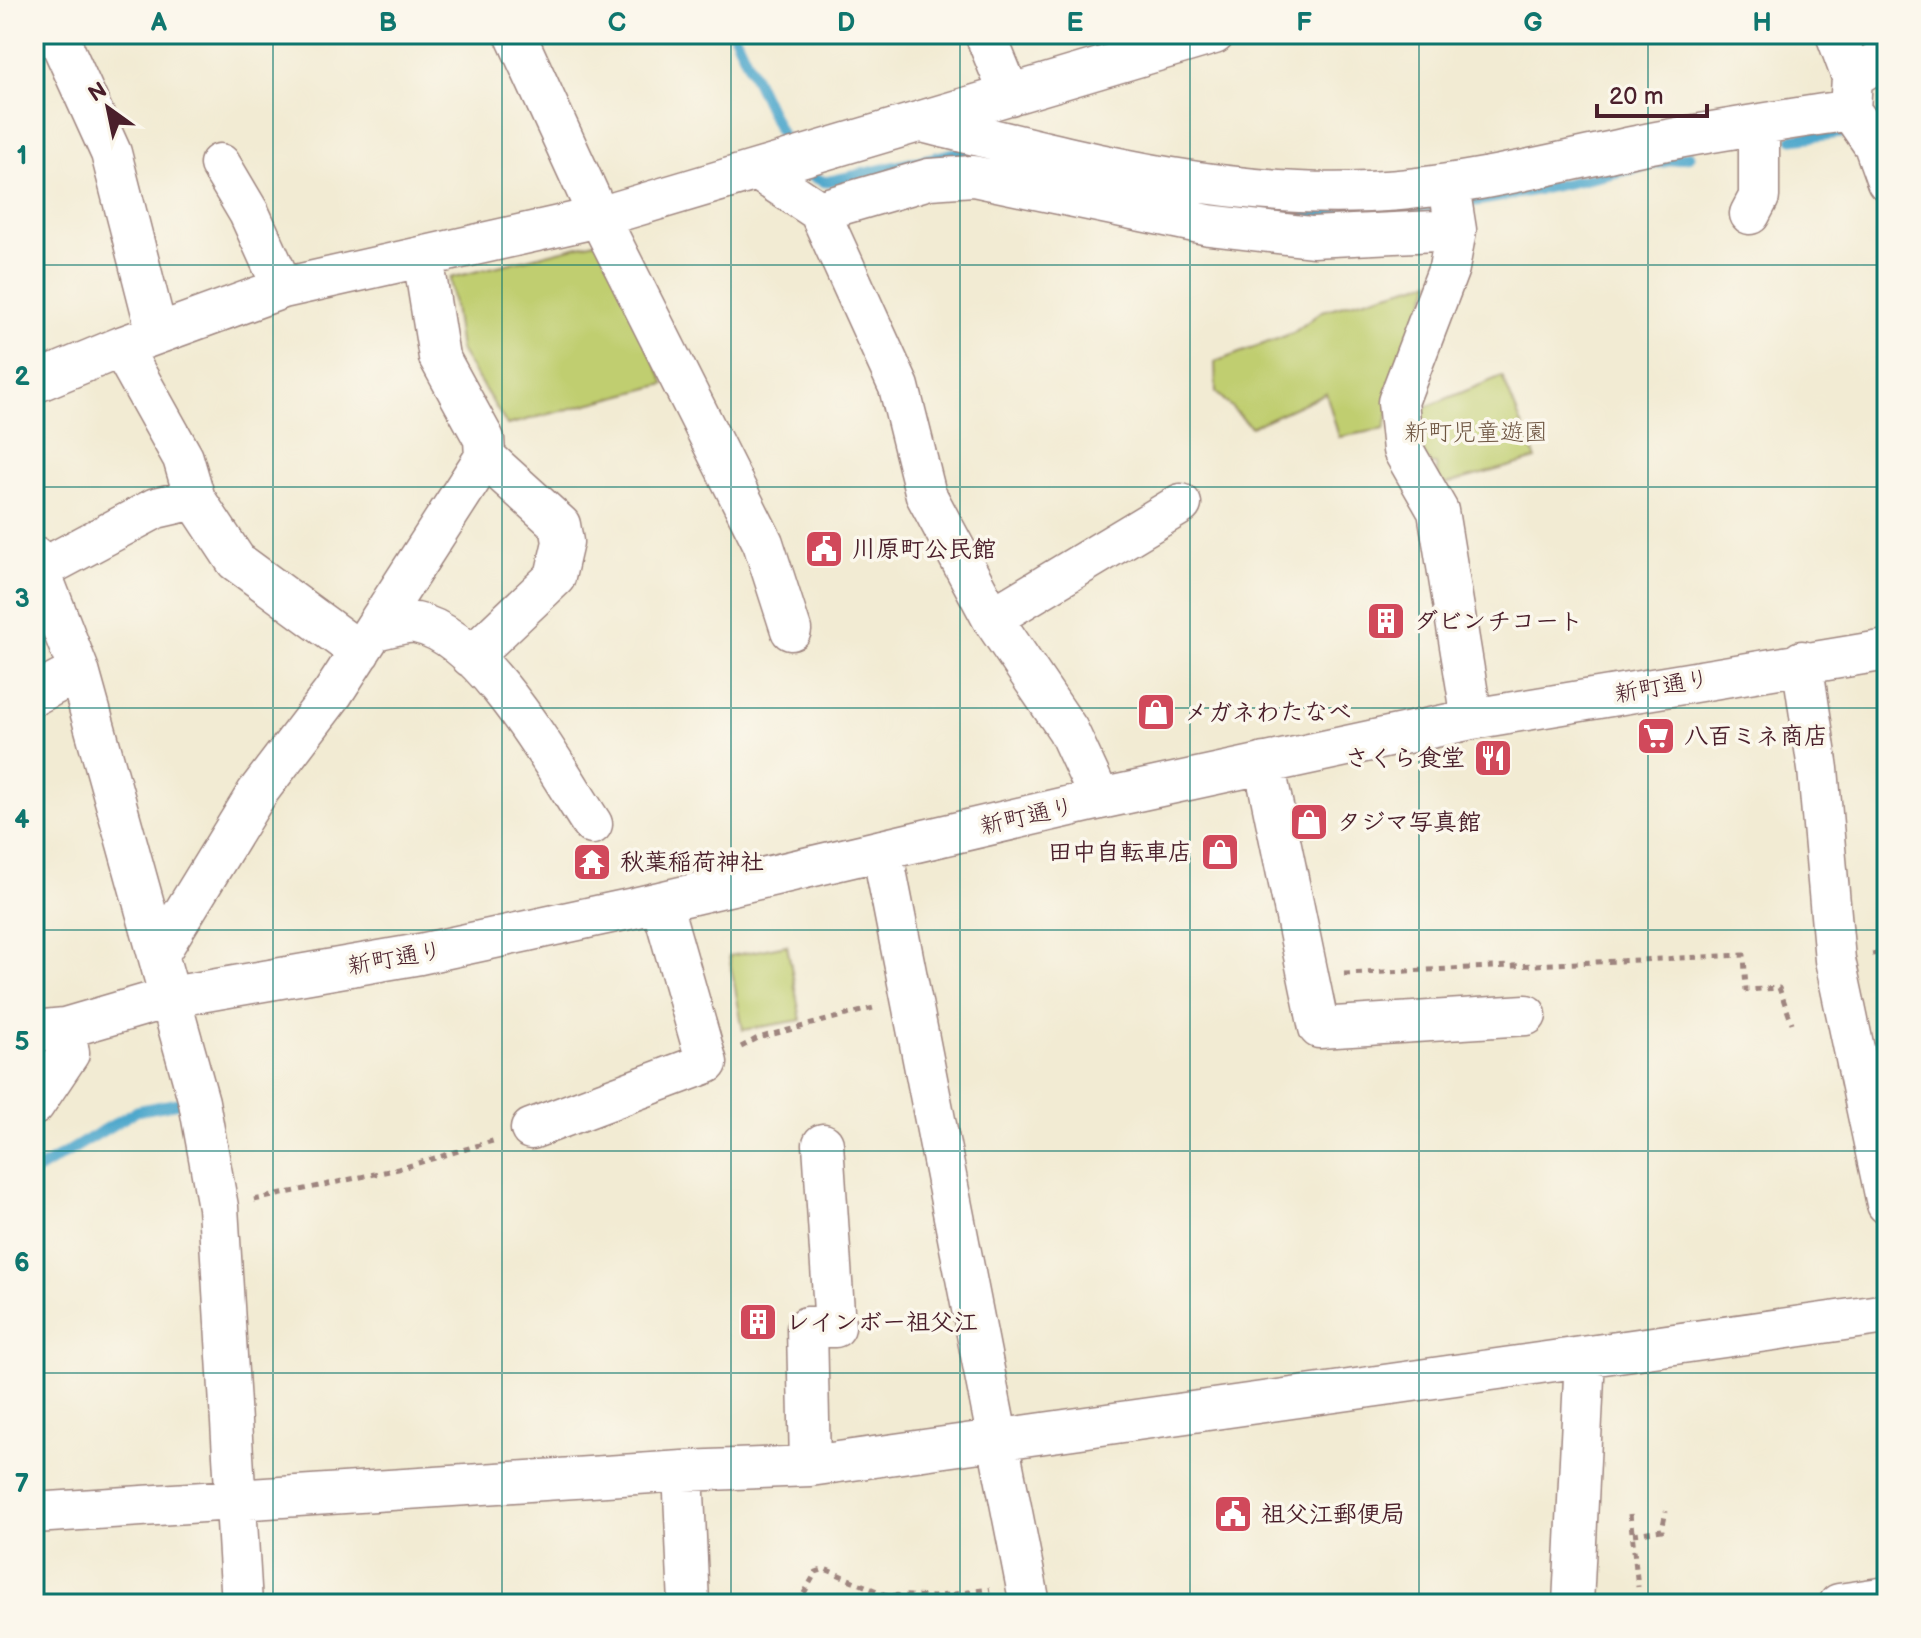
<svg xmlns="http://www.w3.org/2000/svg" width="1921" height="1638" font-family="'Balsamiq Sans','Klee One',sans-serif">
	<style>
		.green { fill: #c0ce70; stroke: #85764e; stroke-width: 2 }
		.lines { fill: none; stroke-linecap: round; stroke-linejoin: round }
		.stream { stroke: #4fa8cc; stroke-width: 11 }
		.minor-casing { stroke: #9e857f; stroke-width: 43 }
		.path { stroke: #9e857f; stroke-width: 5; stroke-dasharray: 6 6; stroke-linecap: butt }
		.minor { stroke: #fff; stroke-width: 40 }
		.grid { fill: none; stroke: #0f766e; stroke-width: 2; stroke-opacity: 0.55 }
		.labels { text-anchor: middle; stroke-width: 7; stroke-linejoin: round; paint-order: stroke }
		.park-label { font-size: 24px; fill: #6d5440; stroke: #fbf7ec }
		.poi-label { font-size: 24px; font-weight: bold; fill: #4a1f2b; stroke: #fbf7ec; text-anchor: start }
		.street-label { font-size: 24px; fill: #4a1f2b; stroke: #fbf7ec }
		.neatline { fill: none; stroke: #0f766e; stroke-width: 3 }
		.grid-label { font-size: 26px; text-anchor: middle; font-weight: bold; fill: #0f766e }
	</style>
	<rect width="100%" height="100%" fill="#fbf7ec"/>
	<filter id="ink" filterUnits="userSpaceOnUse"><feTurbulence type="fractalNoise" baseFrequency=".0125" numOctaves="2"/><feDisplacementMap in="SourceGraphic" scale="16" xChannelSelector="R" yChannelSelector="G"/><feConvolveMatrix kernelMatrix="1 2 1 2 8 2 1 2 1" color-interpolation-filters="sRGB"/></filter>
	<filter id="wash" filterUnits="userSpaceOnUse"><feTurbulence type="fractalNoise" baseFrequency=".006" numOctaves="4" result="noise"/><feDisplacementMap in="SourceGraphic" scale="32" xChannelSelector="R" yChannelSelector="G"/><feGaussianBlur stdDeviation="1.8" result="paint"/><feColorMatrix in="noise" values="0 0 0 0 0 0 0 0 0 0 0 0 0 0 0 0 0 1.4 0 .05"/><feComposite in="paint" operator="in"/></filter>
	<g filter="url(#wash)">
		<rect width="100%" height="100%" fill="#f2ebd3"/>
		<path class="green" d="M599,241L665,384L507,425L460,350L450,278Z
			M1431,281L1384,429L1339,437L1326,393L1251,427L1216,392L1215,362L1293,333L1322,311Z
			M1502,376L1536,459L1439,486L1436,464H1427L1411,413Z
			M787,945L801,1020L743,1030L729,956Z"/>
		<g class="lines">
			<path class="stream" d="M734,34L784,141
				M1793,139L1856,131
				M797,170L825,182L963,151L974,153
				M1210,203C1371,237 1532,190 1690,156
				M34,1172L136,1111L184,1102"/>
		</g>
	</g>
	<g filter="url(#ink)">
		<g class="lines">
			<g class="minor-casing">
				<path id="minor" d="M57,34L111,153L157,333
					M515,34L599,217L763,543L791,630
					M985,34L1010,95
					M1836,34L1852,77L1850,110L1874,145L1887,181
					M1852,77L1887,56
					M922,122C1068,157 1215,199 1368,192C1460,188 1551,164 1641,145C1710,131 1780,121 1850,110
					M220,164L249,213L283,288
					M757,170L819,211L899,387L926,495L992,618L1068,730L1100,799
					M1452,205L1456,230L1449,268L1398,402L1403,450L1438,511L1472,719
					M819,211L929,179L973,176L1209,225L1312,237L1456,230
					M1750,214L1759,197V125
					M121,347L183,458L195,499L236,561L360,652
					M34,383L121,347L283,288L599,217L1214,34
					M34,556L79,671L199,1102L218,1207L242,1604
					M40,570L156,508L195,499
					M992,618L1181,504
					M374,630C387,628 404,621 416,623C484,636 555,768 592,824
					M471,657L555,577L563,542L560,525L485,457
					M1802,661L1818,769L1835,960L1887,1204
					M34,695L79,671
					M1264,763L1319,1028L1526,1015
					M882,850L1030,1604
					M158,955L257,793L333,693L485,457L484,439L439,357L423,257
					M34,1031L65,1028L171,997L420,954L634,908L1100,799L1472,719L1887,650
					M34,1105L69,1053L65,1028
					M531,1129L707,1063L661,902
					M810,1466L807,1327H835L823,1144
					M683,1471L689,1604
					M34,1513L683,1471L810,1466L1887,1314
					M1573,1604L1585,1357
					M1839,1604L1887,1597"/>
			</g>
			<path class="path" d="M1872,954L1887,952
				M1344,974L1744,955L1746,990L1779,988L1792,1023
				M741,1047L758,1038L877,1007
				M254,1200L398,1169L496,1140
				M1630,1514L1638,1587
				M1633,1534L1662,1530L1666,1511
				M798,1604L816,1572L825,1569L886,1595L933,1597L990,1589"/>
			<use href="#minor" class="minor"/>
		</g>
	</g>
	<path class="grid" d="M273,34V1604M502,34V1604M731,34V1604M960,34V1604M1190,34V1604M1419,34V1604M1648,34V1604M34,265H1887M34,487H1887M34,708H1887M34,930H1887M34,1151H1887M34,1373H1887"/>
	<defs>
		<g id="civic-square" transform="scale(2)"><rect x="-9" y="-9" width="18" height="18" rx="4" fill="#d1495b" stroke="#fbf7ec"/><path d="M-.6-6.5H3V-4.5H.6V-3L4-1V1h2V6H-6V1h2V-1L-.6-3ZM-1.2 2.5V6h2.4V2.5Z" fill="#fff"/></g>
		<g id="building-square" transform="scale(2)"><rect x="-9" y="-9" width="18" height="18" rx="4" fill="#d1495b" stroke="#fbf7ec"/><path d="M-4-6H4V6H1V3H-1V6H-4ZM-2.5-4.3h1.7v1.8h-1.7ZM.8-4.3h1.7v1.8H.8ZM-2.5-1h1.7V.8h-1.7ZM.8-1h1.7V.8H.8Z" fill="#fff"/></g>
		<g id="shop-square" transform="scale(2)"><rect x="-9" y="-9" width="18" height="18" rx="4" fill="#d1495b" stroke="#fbf7ec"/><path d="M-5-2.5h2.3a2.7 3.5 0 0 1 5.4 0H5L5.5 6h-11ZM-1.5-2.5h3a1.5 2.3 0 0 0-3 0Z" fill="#fff"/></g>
		<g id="supermarket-square" transform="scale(2)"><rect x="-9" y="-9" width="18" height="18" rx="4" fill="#d1495b" stroke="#fbf7ec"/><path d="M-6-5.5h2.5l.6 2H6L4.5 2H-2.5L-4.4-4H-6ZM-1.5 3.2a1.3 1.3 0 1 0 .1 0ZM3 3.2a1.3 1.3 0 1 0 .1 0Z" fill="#fff"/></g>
		<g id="restaurant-square" transform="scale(2)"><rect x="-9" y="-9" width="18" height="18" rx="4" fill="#d1495b" stroke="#fbf7ec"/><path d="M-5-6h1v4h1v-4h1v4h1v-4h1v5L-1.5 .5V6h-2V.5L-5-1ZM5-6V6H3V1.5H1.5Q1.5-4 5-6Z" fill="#fff"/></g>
		<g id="temple-square" transform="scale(2)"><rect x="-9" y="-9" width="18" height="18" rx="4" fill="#d1495b" stroke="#fbf7ec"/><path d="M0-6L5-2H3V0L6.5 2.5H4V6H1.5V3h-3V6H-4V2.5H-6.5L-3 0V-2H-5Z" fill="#fff"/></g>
	</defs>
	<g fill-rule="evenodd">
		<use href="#civic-square" x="824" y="549"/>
		<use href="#building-square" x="1386" y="621"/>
		<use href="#shop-square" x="1156" y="712"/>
		<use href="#supermarket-square" x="1656" y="736"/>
		<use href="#restaurant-square" x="1493" y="758"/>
		<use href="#shop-square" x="1309" y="822"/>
		<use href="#shop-square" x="1220" y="852"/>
		<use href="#temple-square" x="592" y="862"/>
		<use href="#building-square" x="758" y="1322"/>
		<use href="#civic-square" x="1233" y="1514"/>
	</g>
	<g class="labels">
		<g class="park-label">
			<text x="1476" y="440">新町児童遊園</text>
		</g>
		<g class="poi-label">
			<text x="852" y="557">川原町公民館</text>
			<text x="1414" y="629">ダビンチコート</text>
			<text x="1184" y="720">メガネわたなべ</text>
			<text x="1684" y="744">八百ミネ商店</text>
			<text x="1465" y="766" text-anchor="end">さくら食堂</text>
			<text x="1337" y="830">タジマ写真館</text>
			<text x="1192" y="860" text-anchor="end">田中自転車店</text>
			<text x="620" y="870">秋葉稲荷神社</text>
			<text x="786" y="1330">レインボー祖父江</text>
			<text x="1261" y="1522">祖父江郵便局</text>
		</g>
		<g class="street-label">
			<text transform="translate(1662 686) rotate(-10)" y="8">新町通り</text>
			<text transform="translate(1027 816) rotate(-13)" y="8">新町通り</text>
			<text transform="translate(395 958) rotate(-10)" y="8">新町通り</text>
		</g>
	</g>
	<rect width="1921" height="1638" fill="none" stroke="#fbf7ec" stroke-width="88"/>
	<g transform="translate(108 108) rotate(327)" stroke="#fbf7ec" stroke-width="6" paint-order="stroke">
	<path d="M0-6L14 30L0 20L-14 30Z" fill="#4a1f2b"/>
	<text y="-12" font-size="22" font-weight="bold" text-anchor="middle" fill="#4a1f2b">N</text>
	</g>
	<path d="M1597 104v12h110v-12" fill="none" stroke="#4a1f2b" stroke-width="4"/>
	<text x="1609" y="104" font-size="24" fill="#4a1f2b" stroke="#fbf7ec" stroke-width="6" paint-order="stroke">20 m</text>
	<rect x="44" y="44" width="1833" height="1550" class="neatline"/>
	<g class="grid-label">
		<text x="159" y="31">A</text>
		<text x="388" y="31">B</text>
		<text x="617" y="31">C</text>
		<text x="846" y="31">D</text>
		<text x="1075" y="31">E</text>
		<text x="1304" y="31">F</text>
		<text x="1533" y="31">G</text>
		<text x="1762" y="31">H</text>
		<text x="22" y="164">1</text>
		<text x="22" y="385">2</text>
		<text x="22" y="607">3</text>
		<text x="22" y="828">4</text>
		<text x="22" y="1050">5</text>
		<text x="22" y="1271">6</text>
		<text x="22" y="1492">7</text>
	</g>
</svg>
